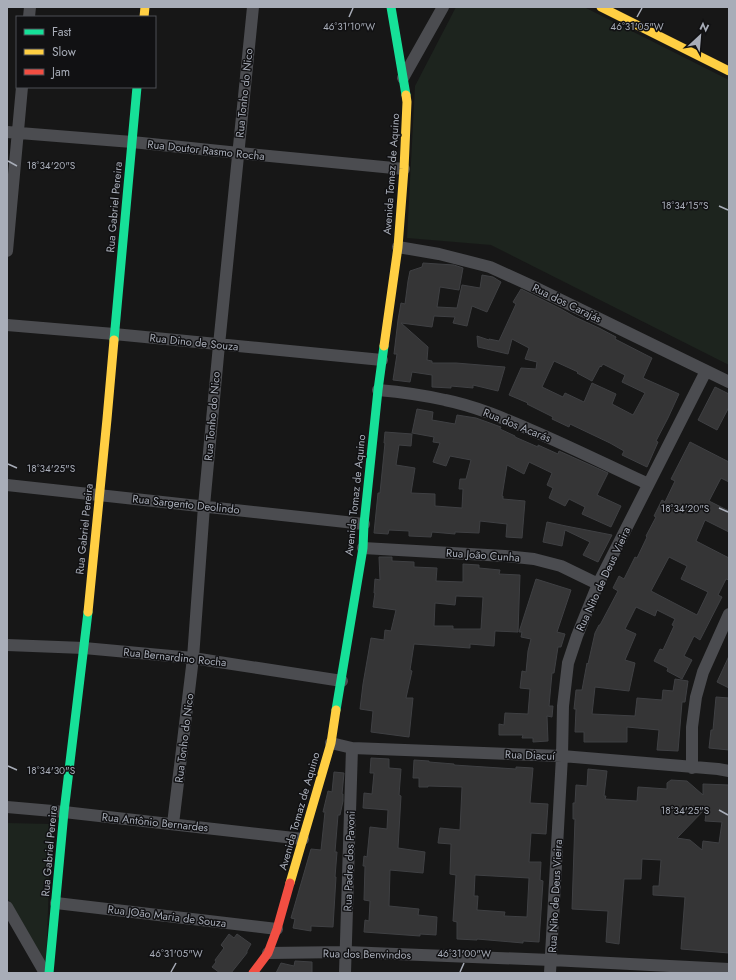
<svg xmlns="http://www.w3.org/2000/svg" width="736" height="980" font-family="Jost,sans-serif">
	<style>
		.green { fill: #1d241e }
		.building { fill: #353536; stroke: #3f4043; fill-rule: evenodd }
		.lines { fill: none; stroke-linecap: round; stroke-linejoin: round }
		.street { stroke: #4b4c50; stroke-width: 12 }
		.fast { stroke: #16e098; stroke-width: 9 }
		.slow { stroke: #ffcf43; stroke-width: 9 }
		.jam { stroke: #f24e42; stroke-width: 9 }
		.ticks { fill: none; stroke: #a8adb8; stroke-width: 1.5 }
		.labels { text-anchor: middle; stroke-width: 3; stroke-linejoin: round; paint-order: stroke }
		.street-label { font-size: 11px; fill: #a8adb8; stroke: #111113 }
		.ticks-label { font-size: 10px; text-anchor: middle; fill: #a8adb8; stroke: #111113; stroke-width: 3; stroke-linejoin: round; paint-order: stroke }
	</style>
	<rect width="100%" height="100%" fill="#171717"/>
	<path class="green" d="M456,7H584L729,80V365L491,245L407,238L415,86Z
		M7,823L51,824L46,967L7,897Z"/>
	<path class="building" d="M423,263L454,265L463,268L459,290L440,287L437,307L457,308L462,285L480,288L482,275L493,277L501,282L487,312L472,306L467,326L453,323L455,317L434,316L432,327L401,323L428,347L427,360L432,361V363H456L505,367L498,391L473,385V388L451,386V388L432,387V375L412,372L410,382L393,380L397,354H394L398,320L401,303L405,304L408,281L410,271L422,267Z
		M521,289L561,309L575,317L599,328L616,337L615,339L652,358L643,378L679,394L668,418L656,441L658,442L647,467L622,455L624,451L610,443L570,424L569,427L552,419L553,417L527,404L528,403L509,395L521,368L536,369L537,362L525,359L529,348L512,339L508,354L478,347L477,336L489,340V339L499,341L516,304L513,302ZM554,361L578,372L577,373L592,381L600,366L601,367L603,364L625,375L622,382L645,393L633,415L612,404L616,394L592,383L584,402L565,393L563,397L542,387Z
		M715,387L729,394V407L717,430L698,420Z
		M417,409L433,412L432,420L455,424L457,415L476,418L501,427L500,429L515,436V437L538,447V445L558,454L559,451L608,473L597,495L621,506L611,527L582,514L585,507L569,499L565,506L549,498L553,488L547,485L552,473L529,462L524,474L507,465L502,496H503V499L525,501L522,538L506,537L507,524L480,521L479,533L455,532V534L432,532L431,537L409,536V531L389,530L388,534L374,533L378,493H380L385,443H384L385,432L412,434L411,446L399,445L396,465L415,468L411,493L435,494V506L462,508L463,489H459L460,479H466L471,460L450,456L446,466L433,462L440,443L433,442L434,437L412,433Z
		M690,442L729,462V482L721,478L709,501L729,511V532L705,520L696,541L729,558V580L726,579L718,595L722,597L700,640L694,636L684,656L692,660L682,679L667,671L668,668L654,661L660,649L663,650L674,626L672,625L675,619L657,610L655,616L636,607L625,629L636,634L625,660L635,663L629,691L595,687L592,714L635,716L637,698L662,700L663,690L673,691L675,679L688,681L685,702H682L678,751L657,750L659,730L627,727V742H584V732H575L576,709H574L576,690H582L587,663L588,664L595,633L599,625H600L618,591L613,588L619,576L624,579L635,557L637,558L647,537L646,536L656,517L654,516L662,500L665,502L675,481L671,479ZM669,557L687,566L681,579L708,592L697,615L651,591Z
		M547,522L566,526L612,535L598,562L583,555L590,542L565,530L562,546L543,542Z
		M379,557H392V561L414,562V567L437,568L436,581L463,582V564L479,565V568L500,570L499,574L520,575L518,632L495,631L494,646L470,644V648L414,644L410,670L412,671L406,698H413L409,737L371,732L373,711L360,709L363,684L371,638L384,640L385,630L391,631L396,610L373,607L375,593H374L375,579L380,580ZM456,596L483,597L481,629H453V626H434L435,603L455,605Z
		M536,579L571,590L557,632L565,634L561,647H558L554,673H552L549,706H553L552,717L547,716L548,741L533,742V738H522L523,735H499V724L504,725L505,713L528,714L530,689L520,688L522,671L526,672L528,651L531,639L521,637L522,632H519Z
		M729,656V688L717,682Z
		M716,697L729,698V750L709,748L711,730H713Z
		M371,758L389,759V768L401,769L399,795L401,796L398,848L425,852L423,873L390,870L389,906L419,909L418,915L437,917L436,935L420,934V936L364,932L365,920L369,921L370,901L364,900L365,866H363L364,856L367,857L370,827L387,829L388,810L363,808L364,793L372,794L374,773H370Z
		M414,760L429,761V762L454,764V765L516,769V767L533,768L530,803L548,804L546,834L531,833L529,862H541L540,880L543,881L539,942L523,941V943L477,939V940L457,939V922L453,921L456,875L450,874L451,844L438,843L440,828L460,830L462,787L428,786V787H419V778H413ZM475,875L529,878L527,917L504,916L505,912L477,910L478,896H474Z
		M588,769L607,771L604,796H606L605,799L637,801L638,787L667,789V783L671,780L687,781L703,795V784L729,785V953L681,949L685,897L653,895V886H659L661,860L642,859L641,879H624L619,944L606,942L608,911L572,909L575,819H573V803H575L576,785L587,786ZM707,807L705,821L722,822L719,843L703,841L702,850L690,840L677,838Z
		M334,772L344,773L342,794H343V801L340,815H338L335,852H337L335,877H336L333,927L311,926V931L293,928L295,919L291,918L311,849L321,850L325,812H323L328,791L332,792Z
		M229,934L234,938L237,934L251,944L247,951V953L231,973H220L212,967L216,962L215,960L224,948L221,945Z
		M295,961L312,962V973H276L281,963L294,966Z"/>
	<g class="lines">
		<path class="street" d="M29,17L30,7
			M403,78L443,7
			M7,132L132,142L239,153L404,169
			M398,247L439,254L490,267L534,287L729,382
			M7,251L22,87
			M7,325L114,334L382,360
			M378,390C401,392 423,395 445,400C475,406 503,418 531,430C571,447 609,466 648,484
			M7,485L364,524
			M363,548L505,556L534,559L561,566L598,584
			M7,645L84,648L193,658L342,681
			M331,743L352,748L562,756L718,769L729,771
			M692,768V727L696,697L703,672L729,614
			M7,807L64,812L303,839
			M173,824L193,658L204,506L219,345L253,7
			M56,903L277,929
			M7,907L45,973
			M268,953L346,952L551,960L729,969
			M345,973L352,748
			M550,973L562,756L563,706L568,663L577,636L598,584L706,371"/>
		<path class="fast" d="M391,7L406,95
			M114,340L137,87
			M336,710L363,548L364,524L378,390L384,346
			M49,973L64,812L88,612"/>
		<path class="slow" d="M601,7L729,71
			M144,17L145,7
			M384,346L398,247L404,169L407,102L406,95
			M88,612L107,419L114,340
			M290,883L331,743L336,710"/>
		<path class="jam" d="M253,973L268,953L277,929L290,883"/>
	</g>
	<path class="ticks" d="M349,17L353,8M637,17L642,8M8,161L17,166M719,206L728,210M8,464L17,468M719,508L728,512M8,766L17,770M719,810L728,815M171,972L176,963M460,972L464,963"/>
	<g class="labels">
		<g class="street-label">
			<text transform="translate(244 93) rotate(-84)" y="4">Rua Tonho do Nico</text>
			<text transform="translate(206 150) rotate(6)" y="4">Rua Doutor Rasmo Rocha</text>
			<text transform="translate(391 174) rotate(-86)" y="4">Avenida Tomaz de Aquino</text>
			<text transform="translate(114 207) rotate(-85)" y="4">Rua Gabriel Pereira</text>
			<text transform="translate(567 303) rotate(26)" y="4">Rua dos Carajás</text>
			<text transform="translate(194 342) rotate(6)" y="4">Rua Dino de Souza</text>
			<text transform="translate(212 416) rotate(-85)" y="4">Rua Tonho do Nico</text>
			<text transform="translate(517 425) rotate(22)" y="4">Rua dos Acarás</text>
			<text transform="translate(355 495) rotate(-84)" y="4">Avenida Tomaz de Aquino</text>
			<text transform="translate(186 504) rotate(6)" y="4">Rua Sargento Deolindo</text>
			<text transform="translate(84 529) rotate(-84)" y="4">Rua Gabriel Pereira</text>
			<text transform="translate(483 555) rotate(4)" y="4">Rua João Cunha</text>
			<text transform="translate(603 579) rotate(-65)" y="4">Rua Nito de Deus Vieira</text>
			<text transform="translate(175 657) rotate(6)" y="4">Rua Bernardino Rocha</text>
			<text transform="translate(184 738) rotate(-83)" y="4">Rua Tonho do Nico</text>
			<text transform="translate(530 755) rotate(2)" y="4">Rua Diacuí</text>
			<text transform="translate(299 811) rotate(-74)" y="4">Avenida Tomaz de Aquino</text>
			<text transform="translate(155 822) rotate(6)" y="4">Rua Antônio Bernardes</text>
			<text transform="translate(49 851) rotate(-85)" y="4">Rua Gabriel Pereira</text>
			<text transform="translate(349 861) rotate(-88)" y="4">Rua Padre dos Pavoni</text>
			<text transform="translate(555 896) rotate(-87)" y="4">Rua Nito de Deus Vieira</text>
			<text transform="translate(167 916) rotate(7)" y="4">Rua JOão Maria de Souza</text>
			<text transform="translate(367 954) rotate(1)" y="4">Rua dos Benvindos</text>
		</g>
	</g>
	<g class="ticks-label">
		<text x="349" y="30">46°31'10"W</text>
		<text x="637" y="30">46°31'05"W</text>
		<text x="51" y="169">18°34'20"S</text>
		<text x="685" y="209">18°34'15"S</text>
		<text x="51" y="472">18°34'25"S</text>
		<text x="685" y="512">18°34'20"S</text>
		<text x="51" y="774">18°34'30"S</text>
		<text x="685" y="814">18°34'25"S</text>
		<text x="176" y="957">46°31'05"W</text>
		<text x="464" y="957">46°31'00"W</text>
	</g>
	<rect width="736" height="980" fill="none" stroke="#a8adb8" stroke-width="16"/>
	<rect x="16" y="16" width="140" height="72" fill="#111113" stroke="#4d4f55"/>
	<rect x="24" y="29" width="20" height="6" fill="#16e098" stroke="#4d4f55"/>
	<text x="52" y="36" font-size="12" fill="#a8adb8">Fast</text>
	<rect x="24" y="49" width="20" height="6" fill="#ffcf43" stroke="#4d4f55"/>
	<text x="52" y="56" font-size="12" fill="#a8adb8">Slow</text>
	<rect x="24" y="69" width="20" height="6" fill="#f24e42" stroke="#4d4f55"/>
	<text x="52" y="76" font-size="12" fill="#a8adb8">Jam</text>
	<g transform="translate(700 36) rotate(26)" stroke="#111113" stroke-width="3" paint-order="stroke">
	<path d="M0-3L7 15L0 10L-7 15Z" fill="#a8adb8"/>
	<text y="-6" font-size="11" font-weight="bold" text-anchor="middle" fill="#a8adb8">N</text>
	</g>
</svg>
